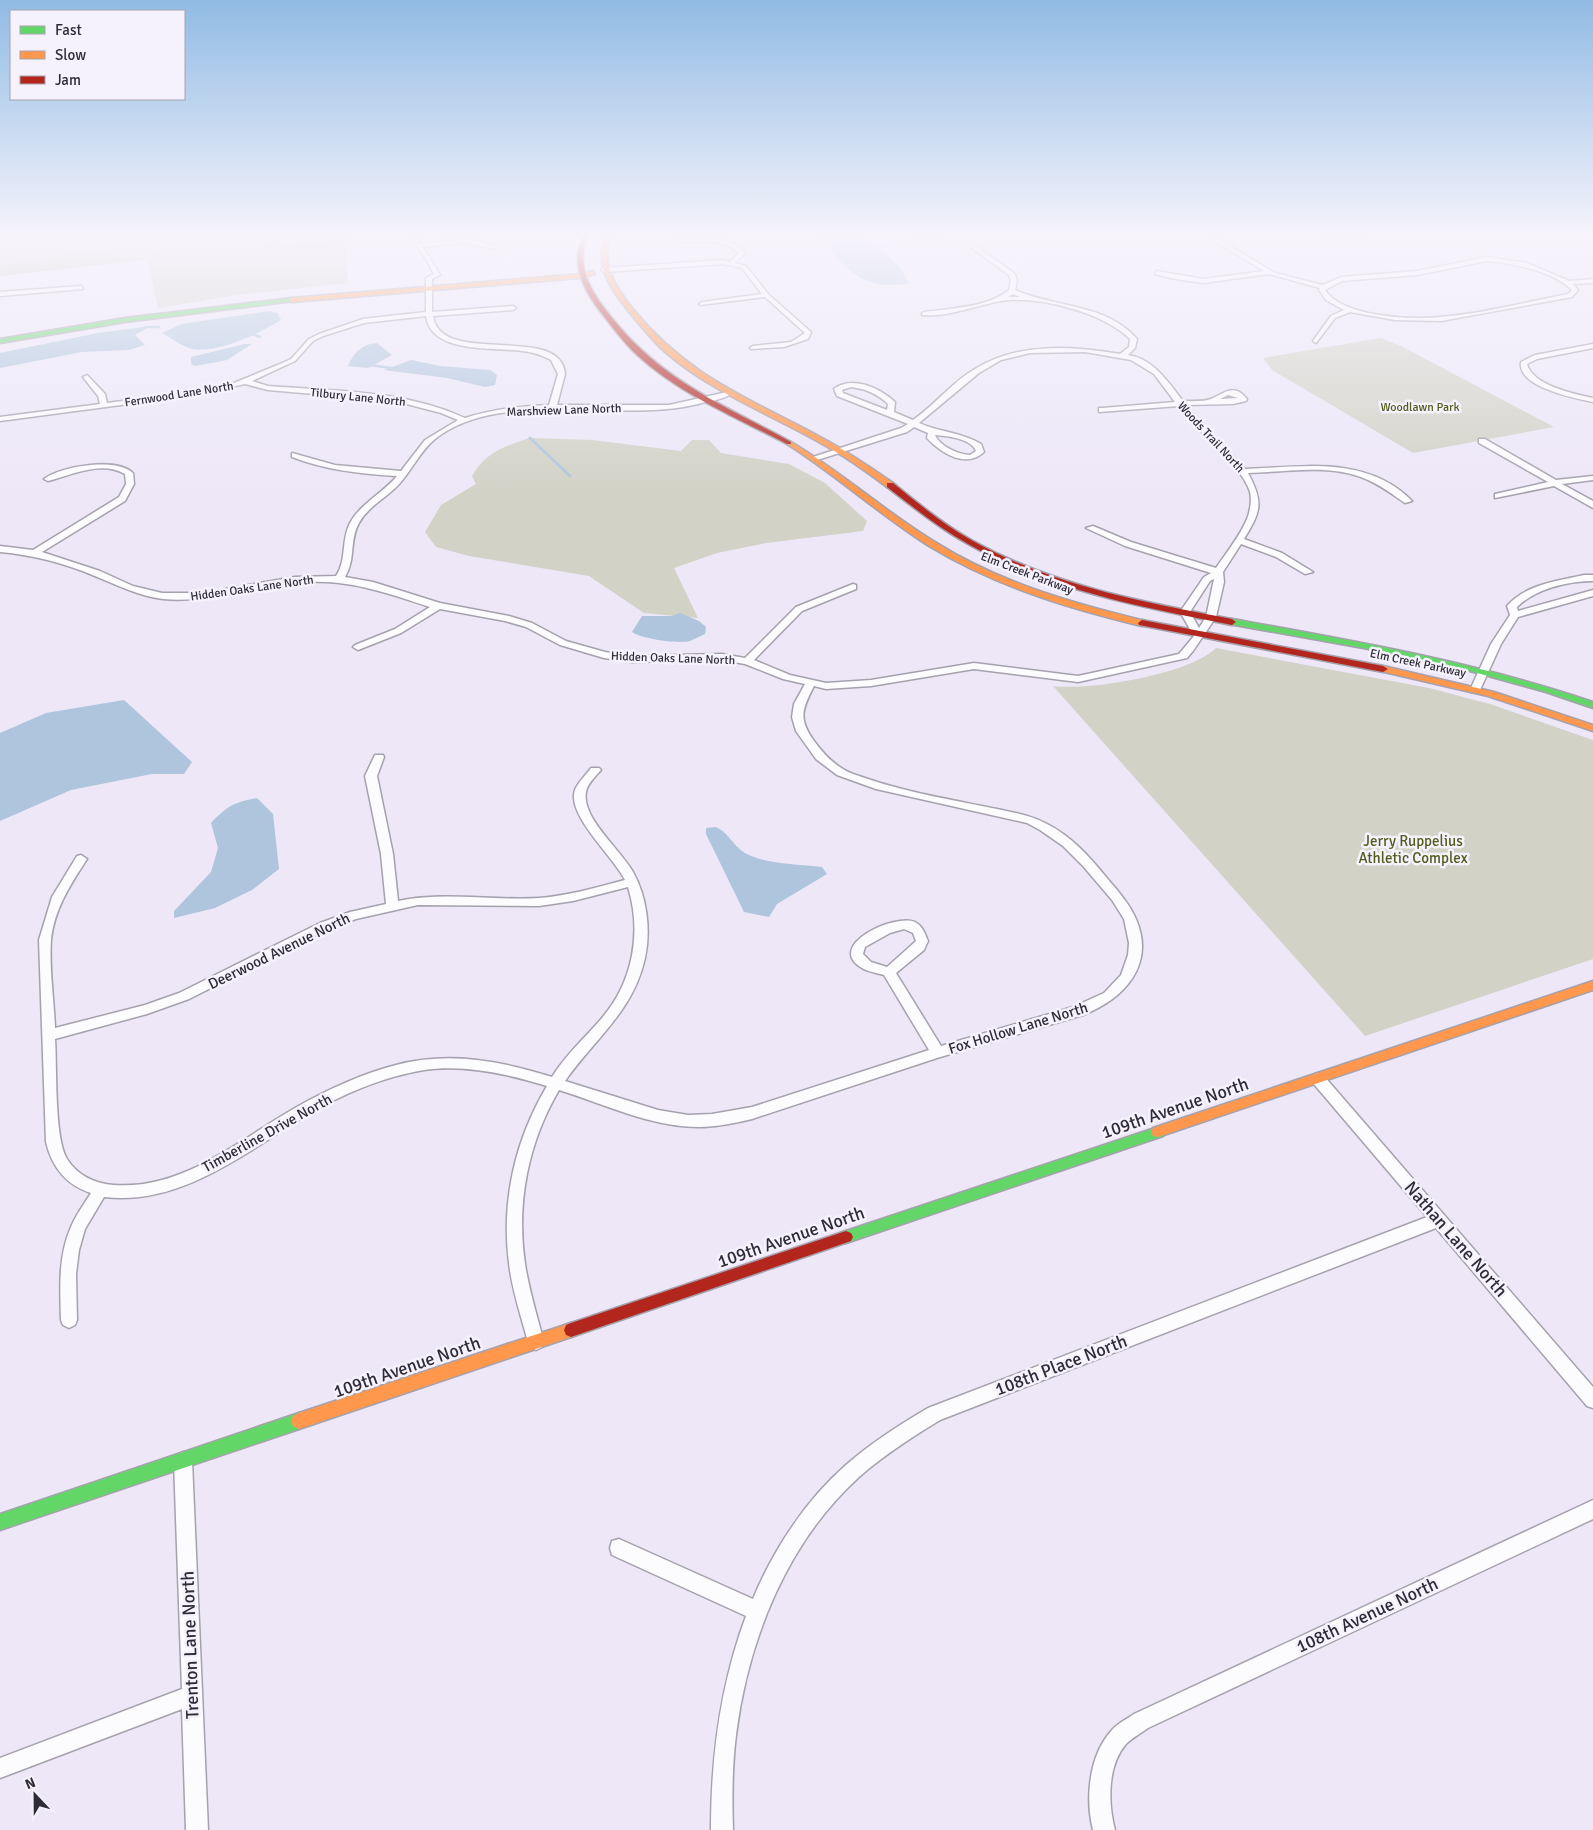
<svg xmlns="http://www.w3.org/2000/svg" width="1593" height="1830" font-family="Signika,sans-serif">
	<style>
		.green { fill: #d2d2c7 }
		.forest { fill: #c5c6b8 }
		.water { fill: #afc5dd }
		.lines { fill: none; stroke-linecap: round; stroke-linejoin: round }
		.stream-far1 { stroke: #afc5dd; stroke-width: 2.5 }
		.stream { stroke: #afc5dd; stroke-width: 3 }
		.street-casing { stroke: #a5a1ad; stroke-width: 3 }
		.fast-casing { stroke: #a5a1ad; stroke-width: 3 }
		.slow-casing { stroke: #a5a1ad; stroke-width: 3 }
		.jam-casing { stroke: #a5a1ad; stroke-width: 3 }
		.street { fill: #fcfbfe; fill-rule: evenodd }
		.fast { fill: #63d668; fill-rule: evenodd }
		.slow { fill: #ff974d; fill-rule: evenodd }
		.jam { fill: #b3261e; fill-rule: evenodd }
		.labels { text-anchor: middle; stroke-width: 5; stroke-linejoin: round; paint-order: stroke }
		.far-street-label { font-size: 12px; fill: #2f2c37; stroke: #f5f2fd }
		.far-park-label { font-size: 12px; fill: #545b1d; stroke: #f5f2fd }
		.park-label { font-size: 15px; fill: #545b1d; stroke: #f5f2fd }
		.street-label { font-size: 15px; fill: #2f2c37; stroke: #f5f2fd }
		.near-street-label { font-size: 18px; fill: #2f2c37; stroke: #f5f2fd }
	</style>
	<rect width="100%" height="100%" fill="#ede7f8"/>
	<path class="green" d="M0,236H150L153,256L155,236H348L345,239L348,283L238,295L158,308L148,260L0,276Z
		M1381,338L1403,347L1554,427L1413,453L1272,370L1263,358Z
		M530,438L592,440L681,451L692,440H709L721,453L789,464L825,483L867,521L863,531L766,543L717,553L674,568L698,618L644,613L589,576L469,556L436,547L425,532L441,505L476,484L472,476C486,452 505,446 530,438Z
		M1216,648L1429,688L1490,704L1593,740V959L1365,1036L1053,686C1090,691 1190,674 1216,648Z"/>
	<path class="forest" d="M102,253L113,258L142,257L143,260L0,276V265L50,262L68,255Z"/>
	<path class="water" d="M827,236H852L862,239L883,252L899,266L909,283C864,292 846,270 821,238Z
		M269,311L278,313L281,320C259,333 220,353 193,349C183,347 171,338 162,333L181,324Z
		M151,326L135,335L145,345L129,350L82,352L0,368V353L98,333Z
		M377,343L392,355L368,368L348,366C354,352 362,344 377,343Z
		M245,344H252L227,360L195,366L191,364V357Z
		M411,360L440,366L490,370L497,375L495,385L485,387L447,378L384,370Z
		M680,613L699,621L706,627L705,634C700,636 695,639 690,641C678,644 642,639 632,632L642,616H671Z
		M124,700L192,762L184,774H152L71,790L0,821V733L46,713Z
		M257,798L273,814L279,869L252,890L215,908L174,918V911L211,872L218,848L211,823C227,806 234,802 257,798Z
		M715,827C728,831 733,846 745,853C767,865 798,864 822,867L827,874L777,904L769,917L744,912L706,834V828Z"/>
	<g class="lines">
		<path class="stream-far1" d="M328,244L353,238
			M867,248L947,236
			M264,250L322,245
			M264,250L265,247L287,236
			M145,327H159
			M250,333L260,337
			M370,365L391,368"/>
		<path class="stream" d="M530,438L570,476"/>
		<g class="street-casing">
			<path id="street" d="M409,236H415L421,244L465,239L496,246L494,249L465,243L423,247L440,275L432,279V312L513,306L516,308L513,310L433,316C440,368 561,322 565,374L557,405H669L727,392L731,394C723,400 708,401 698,404C619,424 501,387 435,439C420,451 412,470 400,483C388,497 368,506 359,523C349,540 356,559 345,577L373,582L440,603L509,616L532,623L566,641L605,652L632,656L722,654L745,658L796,607L853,584L856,585V589L802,611L754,660L790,675L826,683L871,680L974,663L1078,676L1179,654L1194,636L1180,612L1204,577L1211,573L1125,546L1086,528L1093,526L1131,542L1216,568C1226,553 1240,536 1247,519C1250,512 1252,500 1250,492C1242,465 1197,431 1179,406L1099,412V408H1102L1175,402L1154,374L1131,360L1085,352L1030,353L1001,360L979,373L919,423C939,432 961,432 981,444L984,452C966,469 941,453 927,438L928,433L914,427L907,432L817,460L810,458L901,428L908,424L837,396L834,389C852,375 880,388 895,402L894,412L913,420C935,405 952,382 975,369C1019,342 1072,346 1120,354L1129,347L1130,339C1104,313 1038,295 1001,301C978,305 945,318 922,315V313L924,312C951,308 987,308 1009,290L1011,280L1009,275L972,248L974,245L1014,273L1017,280L1015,290C1056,308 1106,303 1137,339L1135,348L1128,355C1154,359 1168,382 1183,401C1191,401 1204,402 1211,399C1225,393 1234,383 1247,399L1246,401L1233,404L1186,405L1195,417L1245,469C1302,467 1367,455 1412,501L1405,503C1393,495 1382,486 1368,480C1331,463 1288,472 1248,473C1264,503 1261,511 1244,539L1282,553L1313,572L1305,574L1276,557L1241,544L1223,572L1224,582L1216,617L1193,651L1187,658L1078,682L974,669L871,686L826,689L814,686C802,709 798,719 814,741C822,752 831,762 843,769C850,774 860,776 868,779C909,793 954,800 997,809C1014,813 1031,815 1047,824C1071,836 1089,856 1106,877C1117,890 1129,903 1136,919C1156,966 1123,999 1083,1015L937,1058L752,1119C735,1123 717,1127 699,1127C651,1127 604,1104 559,1090C528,1143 516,1203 525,1264C529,1290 537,1316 544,1342L542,1347L536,1350L530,1347L528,1342C521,1316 512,1290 509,1263C501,1201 515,1140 547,1086C508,1074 464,1064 424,1070C382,1077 340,1095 304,1117C243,1154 180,1206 104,1197L85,1229L79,1250L76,1274L77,1320L75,1325L69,1328L63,1325L61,1320C60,1289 58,1256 71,1227C76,1215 84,1204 91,1193C66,1185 52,1167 46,1142L39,940L52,897L77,856L81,855L87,859C71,884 54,909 51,940C49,968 54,1000 55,1028L145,1005L179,993L320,923L350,912L386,904L381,854L365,776L375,755H383L384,757L377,776L393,854L398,901C444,891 492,901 539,898C568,896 597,887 625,880C614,857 566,815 575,790C578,782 586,775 591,768H599L601,770C596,776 587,784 586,792C581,818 621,850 633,872C647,897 651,930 645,958C633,1012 595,1038 565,1081L658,1110L688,1115L712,1114L752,1107L929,1050L884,975C878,973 868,972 862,968C824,946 895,913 915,922C923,926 925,934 928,941L924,950L896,973L941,1046L1073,1007L1104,993L1121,975L1128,955L1129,943L1124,919L1112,900L1083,866L1063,846L1040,830L1027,823L876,789L837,775L816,759L796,731L792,717L794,704L805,684L783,679L745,664L722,660L632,662L604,658L560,645L526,627L505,621L440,609L401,633L358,650L353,647L355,645L395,629L430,607C384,592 344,577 294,583C250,588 207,603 163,599C139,596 117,585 95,576C64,563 33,555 0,552V546L33,550L119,497L126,484L125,474C101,460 72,475 48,481L44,479C61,466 116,457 133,473L134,484L125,501L42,552L100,571L133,586L162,593H202L295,577L336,576C347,560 341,540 350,523C360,504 383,493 397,476C361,474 326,470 292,457V453L335,465L401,471L425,440L458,420L441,413L395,401L268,390L245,384L189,396L0,421V417L100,404L98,396L83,377L87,375L105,394L107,403L189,392L234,383L280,364L291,359L309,339L319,334L363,319L426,312V278L434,274L426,259ZM1013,294L1020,297H1008ZM426,316C431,354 493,347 522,351C533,352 542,355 551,360L558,374L549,405C521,406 493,409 465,418C403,390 336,391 268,386L252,381L295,361L313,341L323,336L364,323ZM851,387C866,389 878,394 888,404L887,410L843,393L842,390ZM1228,395L1238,398L1220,399ZM935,435C946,436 971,438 976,451L970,455C957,454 940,446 935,435ZM1214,579L1206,617L1199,628L1190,612L1210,581ZM628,887C642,932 633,982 602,1018C585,1038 566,1054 552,1077C501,1061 449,1051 396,1065C361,1074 327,1090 295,1108C239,1140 183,1190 114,1185C95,1184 77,1175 67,1159C54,1138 57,1066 55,1039L147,1014L189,999L328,929L356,919L418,905L539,906L573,901ZM904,929L913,933L916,941L887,967L871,962L863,954L865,947L890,933Z
				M1206,236H1213L1275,273L1323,285L1341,277L1417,271L1487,257L1527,263L1569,281L1593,279V283L1573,284L1578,290L1572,297L1441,321L1395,320L1350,312L1335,318L1316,343L1313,341L1331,316L1344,310L1326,300L1319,290L1320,288L1269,274L1203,283L1175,279L1155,274L1157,271L1203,279L1264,271ZM1487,261C1514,264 1551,270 1572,290L1568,294C1527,302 1481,314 1440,317C1410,320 1343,317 1325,290L1342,281L1417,275Z
				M1322,236H1363L1360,238Z
				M677,238C699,239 729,234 745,253L735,263L746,266L768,294L811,332L808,339L784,347L751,349L750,348L753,346L791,342L805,333L765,297L700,305L699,304L702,302L762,294L742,268L723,264L604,272L601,270L604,268L723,260L730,262L739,253C723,236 695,244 675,241Z
				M81,286L83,289L0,296V292Z
				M1593,344V348L1537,359L1527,364C1532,385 1574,394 1593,398V402C1574,398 1517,387 1521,362L1535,355Z
				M1479,439H1485L1556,480L1593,476V480L1562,484L1593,501V508L1554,486L1495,498V494L1548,482L1479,443Z
				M1584,575H1593V581C1568,581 1535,589 1517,607L1518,611L1593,590V596L1518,617L1501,644L1480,690L1479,692H1471L1470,690L1491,644L1510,615L1507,606C1526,584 1558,581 1584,575Z
				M1318,1073L1323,1075L1593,1387V1408L1587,1406L1436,1228L940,1420C912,1437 884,1455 859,1477C787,1542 748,1640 736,1735C732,1767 732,1798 733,1830H711C711,1756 720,1686 746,1616L612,1555L610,1548L612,1541L619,1539L753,1599C773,1550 806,1500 846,1465C871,1443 899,1425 928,1408L1427,1217L1313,1083L1311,1079L1313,1075Z
				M183,1452L189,1455L192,1461L208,1830H186L182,1709L0,1778V1758L182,1689L174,1461L177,1455Z
				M1593,1500V1519L1148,1728C1141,1733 1132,1738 1126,1744C1107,1766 1108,1804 1115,1830H1093C1085,1798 1089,1755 1112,1730C1118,1723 1127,1719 1134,1714Z"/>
		</g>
		<g class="fast-casing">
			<path id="fast" d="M292,298L294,301L125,322L0,343V339L125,318Z
				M1232,619C1354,641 1475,662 1593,702V708L1546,692L1459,668L1369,649L1229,624L1228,622Z
				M1158,1127L1163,1128L1165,1132L1163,1136L846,1243L841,1241L839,1237L841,1233L846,1231Z
				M299,1413L305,1416L307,1421L305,1426L299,1429L0,1530V1514Z"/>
		</g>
		<g class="slow-casing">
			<path id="slow" d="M605,236H611C600,264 615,286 632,308C687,376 748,398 822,438C847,451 870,467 893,483V487H887C867,472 846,457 824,445C770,414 711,392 664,351C650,338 638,323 626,308C609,287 595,264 605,236Z
				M593,271L595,274L580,278L292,302L289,300L292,298L580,274Z
				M787,442H791C842,472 885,512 935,542C1000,583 1072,603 1145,621L1146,623L1142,626C1068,608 995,586 929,546C880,515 836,475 787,444Z
				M1383,666L1494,692L1593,725V731L1488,696L1380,671L1378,669Z
				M1593,981V990L1158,1137L1153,1136L1151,1132L1153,1128Z
				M571,1323L576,1325L578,1330L576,1335L571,1337L299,1429L293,1426L291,1421L293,1416L299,1413Z"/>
		</g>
		<g class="jam-casing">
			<path id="jam" d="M582,236H588C576,263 588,287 605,309C657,379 718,402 791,442V444H787C735,417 679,394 636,354C622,341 611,325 599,310C582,287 571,264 582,236Z
				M887,483H893C919,504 944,525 973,541C1054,586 1143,602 1232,619L1236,622L1232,625C1141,607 1049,590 968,544C939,528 913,507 887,487Z
				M1142,620L1383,666L1388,669L1383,672L1139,625L1138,623Z
				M846,1231L851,1233L853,1237L851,1241L571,1337L566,1335L564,1330L566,1325L571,1323Z"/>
		</g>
		<use href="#street" class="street"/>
		<use href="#fast" class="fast"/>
		<use href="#slow" class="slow"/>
		<use href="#jam" class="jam"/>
	</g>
	<linearGradient id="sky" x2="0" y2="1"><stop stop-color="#91bbe4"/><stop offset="0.48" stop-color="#f7f4fc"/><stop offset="1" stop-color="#f7f4fc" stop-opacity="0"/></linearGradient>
	<rect width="1593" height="492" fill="url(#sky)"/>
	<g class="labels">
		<g class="far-street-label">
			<text transform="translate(179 394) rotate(-9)" y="4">Fernwood Lane North</text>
			<text transform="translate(358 397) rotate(6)" y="4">Tilbury Lane North</text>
			<text transform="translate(564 410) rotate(-2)" y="4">Marshview Lane North</text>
			<text transform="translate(1211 437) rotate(47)" y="4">Woods Trail North</text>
			<text transform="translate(1027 573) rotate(21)" y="4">Elm Creek Parkway</text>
			<text transform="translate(252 588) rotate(-8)" y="4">Hidden Oaks Lane North</text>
			<text transform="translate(673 658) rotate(2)" y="4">Hidden Oaks Lane North</text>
			<text transform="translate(1418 663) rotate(12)" y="4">Elm Creek Parkway</text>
		</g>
		<g class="far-park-label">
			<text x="1420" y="411">Woodlawn Park</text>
		</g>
		<g class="park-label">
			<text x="1413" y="846">Jerry Ruppelius<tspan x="1413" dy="17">Athletic Complex</tspan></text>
		</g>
		<g class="street-label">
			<text transform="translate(279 951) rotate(-26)" y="5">Deerwood Avenue North</text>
			<text transform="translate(1018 1028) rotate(-17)" y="5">Fox Hollow Lane North</text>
			<text transform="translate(267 1133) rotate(-29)" y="5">Timberline Drive North</text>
		</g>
		<g class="near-street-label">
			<text transform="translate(1175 1108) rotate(-19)" y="6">109th Avenue North</text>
			<text transform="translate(791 1237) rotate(-19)" y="6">109th Avenue North</text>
			<text transform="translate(1456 1239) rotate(49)" y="6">Nathan Lane North</text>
			<text transform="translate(1061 1365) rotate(-21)" y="6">108th Place North</text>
			<text transform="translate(407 1367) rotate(-19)" y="6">109th Avenue North</text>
			<text transform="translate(1367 1615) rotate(-25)" y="6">108th Avenue North</text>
			<text transform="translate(190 1645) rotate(-92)" y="6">Trenton Lane North</text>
		</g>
	</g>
	<rect x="10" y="10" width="175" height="90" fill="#f5f2fd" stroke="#a6a3ae"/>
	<rect x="20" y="26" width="25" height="8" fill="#63d668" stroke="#a6a3ae"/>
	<text x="55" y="35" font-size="15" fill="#2f2c37">Fast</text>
	<rect x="20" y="51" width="25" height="8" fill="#ff974d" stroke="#a6a3ae"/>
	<text x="55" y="60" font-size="15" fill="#2f2c37">Slow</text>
	<rect x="20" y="76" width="25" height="8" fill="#b3261e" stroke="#a6a3ae"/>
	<text x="55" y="85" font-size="15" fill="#2f2c37">Jam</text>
	<g transform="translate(35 1795) rotate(338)" stroke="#f5f2fd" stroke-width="4" paint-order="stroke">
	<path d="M0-4L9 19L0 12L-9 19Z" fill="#2f2c37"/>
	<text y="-8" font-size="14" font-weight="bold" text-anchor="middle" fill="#2f2c37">N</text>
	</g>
</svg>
